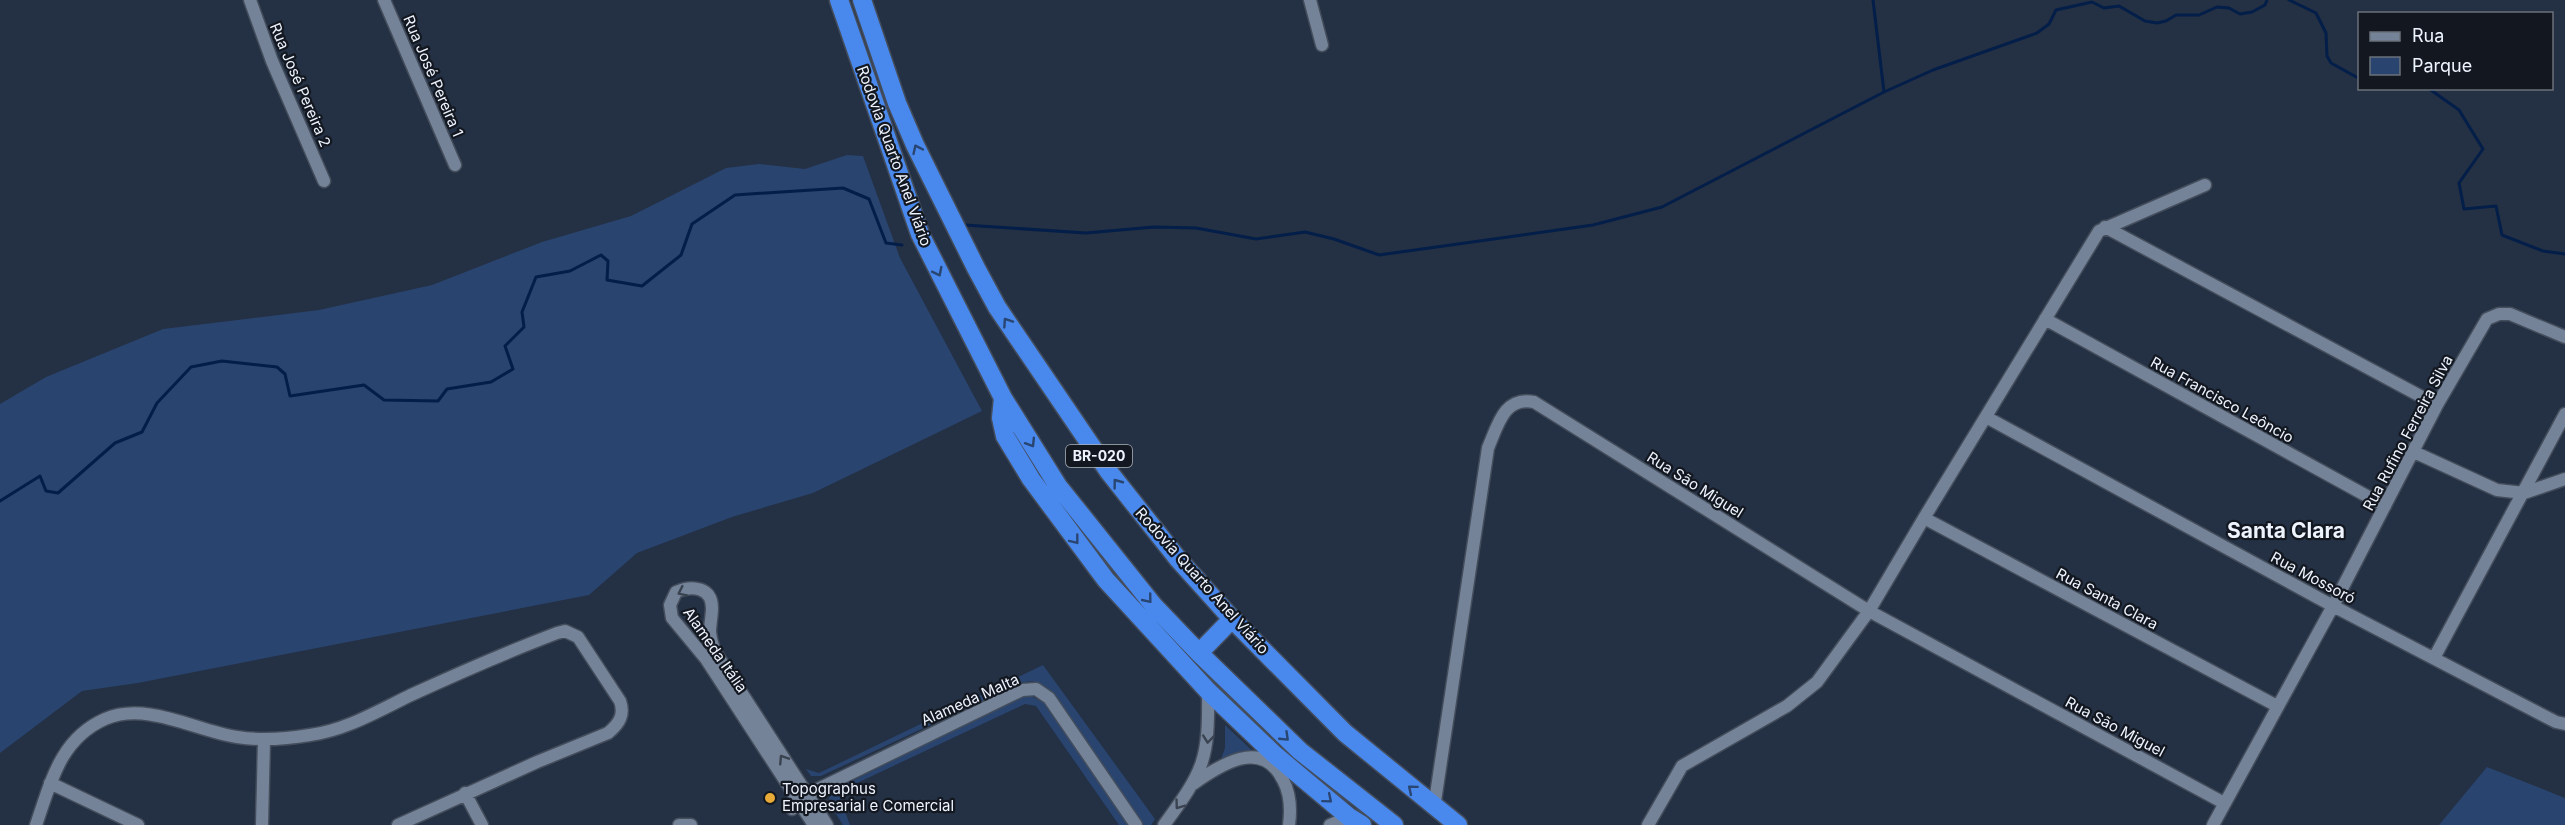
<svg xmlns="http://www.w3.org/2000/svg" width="2565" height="825" font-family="Inter,sans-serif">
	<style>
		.green { fill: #29446f }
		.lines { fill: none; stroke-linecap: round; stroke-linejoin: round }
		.stream { stroke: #031e49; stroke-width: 3 }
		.minor-casing { stroke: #434d5c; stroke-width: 15 }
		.highway-casing { stroke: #434d5c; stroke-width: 21 }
		.minor { stroke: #758399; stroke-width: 12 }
		.highway { stroke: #4988ed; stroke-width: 18 }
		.oneway { stroke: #294572 }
		.oneway2 { stroke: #3a4350 }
		.poi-dot { fill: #e8ab37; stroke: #131820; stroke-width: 2 }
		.labels { text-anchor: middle; stroke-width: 4.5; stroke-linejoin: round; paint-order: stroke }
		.shield { fill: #131820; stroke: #acb2bb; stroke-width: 1.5 }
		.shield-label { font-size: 14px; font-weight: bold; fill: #eef4fe }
		.street-label { font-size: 15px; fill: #eef4fe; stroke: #131820 }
		.poi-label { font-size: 15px; fill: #eef4fe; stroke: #131820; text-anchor: start }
		.district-label { font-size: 21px; font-weight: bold; fill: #eef4fe; stroke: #131820 }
	</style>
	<rect width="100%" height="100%" fill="#243043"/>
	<path class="green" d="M847,155L863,156L900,258L982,411L813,493L732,517L637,553L589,595L138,683L82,691L0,753V404L46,377L163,329L319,310L432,285L542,242L631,216L726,168L759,164L805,169Z
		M1043,665L1155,819L1151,825H1143L1054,694C1042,683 1037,679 1020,683L821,776H811L806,769L819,773Z
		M1023,696H1031L1044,703L1129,825H1119L1036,706L1025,704L838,792L850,825H843L831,806L829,798L834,790Z
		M1225,725L1257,755L1222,766L1221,759L1225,748Z
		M2487,767L2565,798V825H2439Z"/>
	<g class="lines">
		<path class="stream" d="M1873,0L1884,92
			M2289,0L2316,13L2326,33L2327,56L2331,63L2360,79
			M2428,88L2459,110L2483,149L2459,183L2464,209L2496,206L2502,235L2543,251L2565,254
			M965,225L1086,233L1154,227L1196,228L1256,239L1305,232L1334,239L1379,255L1593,225L1662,207L1884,92L1933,70L2037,33L2049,24L2056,10L2092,2L2104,8L2119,6L2145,21L2157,23L2166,21L2176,15H2199L2217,7L2229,8L2240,14L2252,12L2265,5L2267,0
			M0,501L40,476L46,491L58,493L115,443L142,432L157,403L191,367L222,361L277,367L285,374L290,396L364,385L384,400L438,401L447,389L491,382L513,369L505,346L524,327L522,312L536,277L570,271L601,255L608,261L607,280L642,286L681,255L692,224L735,195L843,188L869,199L886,243L902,245"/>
		<g class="minor-casing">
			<path id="minor" d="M250,0L272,61L324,181
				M384,0L455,165
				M1310,0L1322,45
				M2105,227L2437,405
				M2045,319L2385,506
				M1986,417L2333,606L2556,722L2565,724
				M2414,452L2497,490L2524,493L2565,479
				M1924,518L2277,706
				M2434,658L2565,414
				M50,783L138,825
				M1193,784C1220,765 1262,737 1283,780C1290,793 1291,810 1289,825
				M465,793L482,825
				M1434,808L1488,448C1498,425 1504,396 1534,402L1869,611L2224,803
				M792,809L806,795L1022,690L1036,689L1049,698L1136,825
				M36,825C51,782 60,739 105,719C147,701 196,731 237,737C262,741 286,739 310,735C346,730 378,711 411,695C459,673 507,652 557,633L565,631L578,637L620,701C625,715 619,724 608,733L537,762L398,825
				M262,825L264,740
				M679,825H691
				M814,825L706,659L672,618L670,605L676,592C692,585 712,587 712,608C712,616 710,624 710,632C711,641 713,648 717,655L827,825
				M1164,825C1204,770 1209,761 1208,691
				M1330,825L1349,817
				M1648,825L1682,766L1787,706L1817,682L1869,611L1924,518L2099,231L2205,185
				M2213,825L2333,606L2437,405L2487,319L2499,314H2510L2565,337"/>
		</g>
		<g class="highway-casing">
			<path id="highway" d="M839,0L920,234L1003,398L1058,486L1154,606L1199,653L1300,751L1394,825
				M862,0L897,103L915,145L976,268L997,307L1109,472L1178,559L1232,619L1345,733L1458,825
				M1003,398L1001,418L1005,436L1031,479L1106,580L1208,691L1275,755L1349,817L1362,825
				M1199,653L1232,619"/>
		</g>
		<use href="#minor" class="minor"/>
		<use href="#highway" class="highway"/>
	</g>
	<defs><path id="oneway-chevron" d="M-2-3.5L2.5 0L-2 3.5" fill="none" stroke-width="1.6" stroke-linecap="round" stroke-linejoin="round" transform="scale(1.5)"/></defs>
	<g class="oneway">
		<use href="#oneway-chevron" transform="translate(917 149) rotate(-115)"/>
		<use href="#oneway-chevron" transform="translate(938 272) rotate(63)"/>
		<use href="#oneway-chevron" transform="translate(1007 322) rotate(-124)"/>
		<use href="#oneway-chevron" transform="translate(1031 443) rotate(58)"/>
		<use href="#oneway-chevron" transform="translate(1117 483) rotate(-127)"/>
		<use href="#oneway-chevron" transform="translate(1075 540) rotate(52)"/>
		<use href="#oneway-chevron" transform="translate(1148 599) rotate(51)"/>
		<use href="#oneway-chevron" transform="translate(1285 737) rotate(44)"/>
		<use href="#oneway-chevron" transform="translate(1412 789) rotate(-140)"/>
		<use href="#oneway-chevron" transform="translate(1328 799) rotate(40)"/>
	</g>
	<g class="oneway2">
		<use href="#oneway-chevron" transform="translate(682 592) rotate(154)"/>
		<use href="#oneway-chevron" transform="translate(1208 739) rotate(96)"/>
		<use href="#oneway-chevron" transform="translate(783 759) rotate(-123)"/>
		<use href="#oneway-chevron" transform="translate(1179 805) rotate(126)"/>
	</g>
	<circle class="poi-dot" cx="770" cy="798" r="6"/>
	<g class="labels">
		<rect class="shield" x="1066" y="445" width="66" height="22" rx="4.5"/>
		<g class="shield-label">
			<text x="1099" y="461">BR-020</text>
		</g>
		<g class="street-label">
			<text transform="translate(433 76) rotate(67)" y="5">Rua José Pereira 1</text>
			<text transform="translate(300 85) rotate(67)" y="5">Rua José Pereira 2</text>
			<text transform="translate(894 156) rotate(70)" y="5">Rodovia Quarto Anel Viário</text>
			<text transform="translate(2222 400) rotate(29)" y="5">Rua Francisco Leôncio</text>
			<text transform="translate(2408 433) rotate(-62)" y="5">Rua Rufino Ferreira Silva</text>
			<text transform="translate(1695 485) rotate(32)" y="5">Rua São Miguel</text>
			<text transform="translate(2313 578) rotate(28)" y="5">Rua Mossoró</text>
			<text transform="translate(1202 581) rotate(48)" y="5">Rodovia Quarto Anel Viário</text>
			<text transform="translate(2107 599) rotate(28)" y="5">Rua Santa Clara</text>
			<text transform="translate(715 650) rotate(55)" y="5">Alameda Itália</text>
			<text transform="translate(970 700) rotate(-24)" y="5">Alameda Malta</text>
			<text transform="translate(2115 727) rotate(28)" y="5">Rua São Miguel</text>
		</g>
		<g class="poi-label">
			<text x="782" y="794">Topographus<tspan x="782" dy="17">Empresarial e Comercial</tspan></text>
		</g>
		<g class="district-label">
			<text x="2286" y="538">Santa Clara</text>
		</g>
	</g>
	<rect x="2358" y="12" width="195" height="78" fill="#131820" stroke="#6b7079" stroke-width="1.5"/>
	<rect x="2370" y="32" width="30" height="9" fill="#758399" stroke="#6b7079" stroke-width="1.5"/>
	<text x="2412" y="42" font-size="18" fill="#eef4fe">Rua</text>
	<rect x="2370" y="57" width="30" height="18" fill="#29446f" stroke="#6b7079" stroke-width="1.5"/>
	<text x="2412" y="72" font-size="18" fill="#eef4fe">Parque</text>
</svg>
